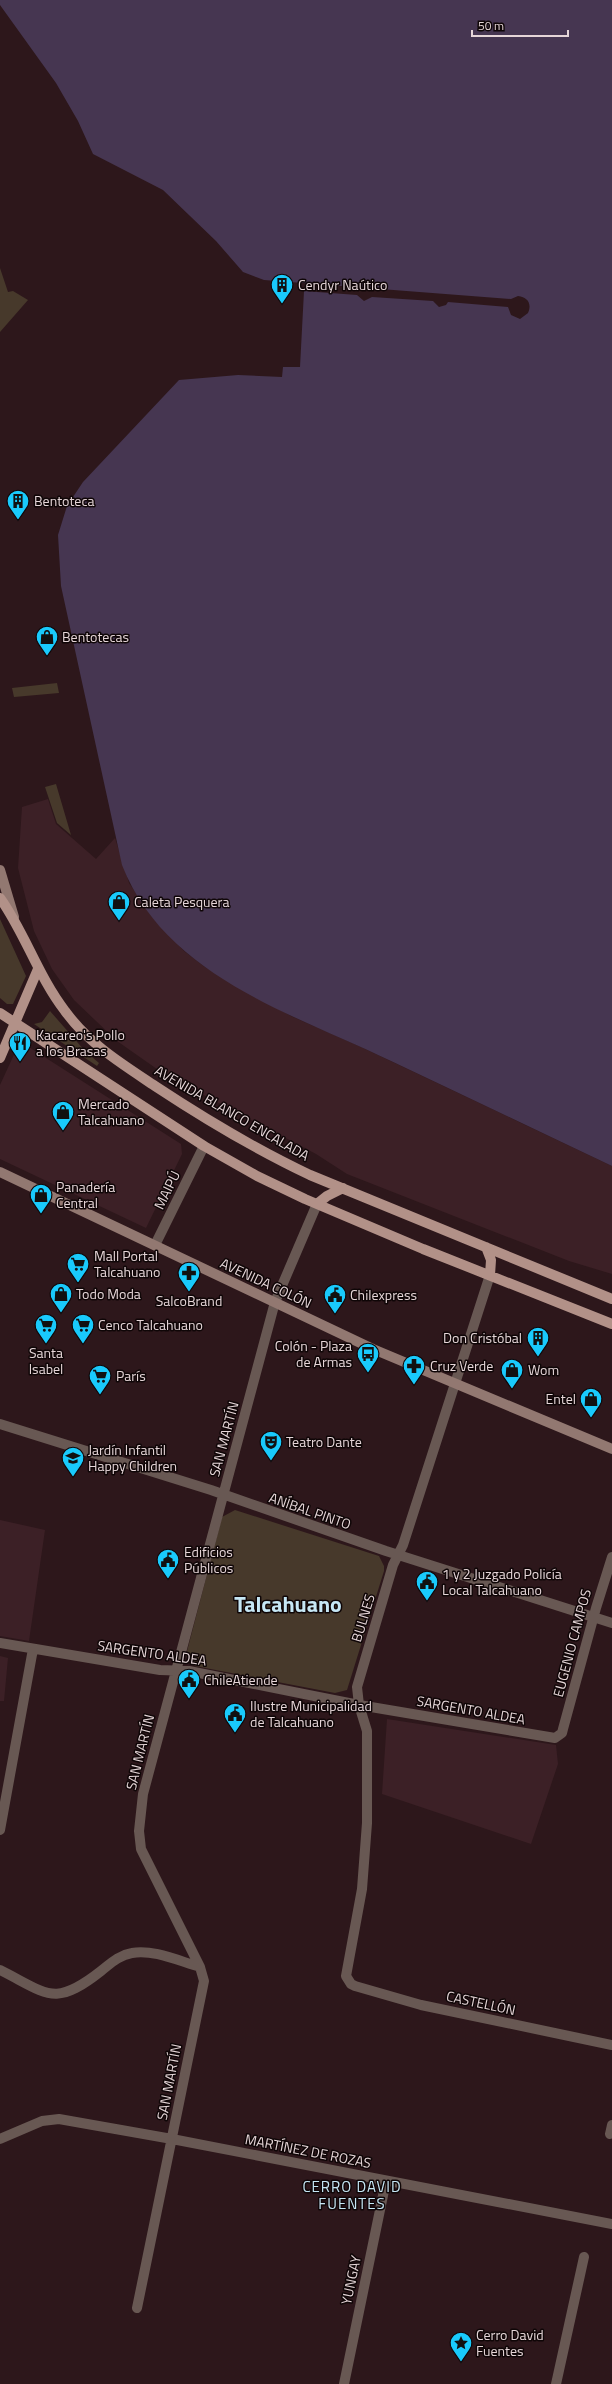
<svg xmlns="http://www.w3.org/2000/svg" width="612" height="2384" font-family="'Titillium Web',sans-serif">
	<style>
		.built { fill: #3c2026 }
		.green { fill: #47392b }
		.water { fill: #463651 }
		.lines { fill: none; stroke-linecap: round; stroke-linejoin: round }
		.street { stroke: #685853; stroke-width: 10 }
		.secondary { stroke: #927871; stroke-width: 10 }
		.primary { stroke: #b29188; stroke-width: 10 }
		.labels { text-anchor: middle; stroke-width: 3; stroke-linejoin: round; paint-order: stroke }
		.poi-label { font-size: 14px; fill: #e6d6d8; stroke: #0f0607; text-anchor: start }
		.street-label { font-size: 14px; fill: #e6d6d8; stroke: #0f0607 }
		.neighbourhood-label { font-size: 15px; letter-spacing: 1px; fill: #c6e7f5; stroke: #0f0607 }
		.town-label { font-size: 22px; font-weight: bold; fill: #c6e7f5; stroke: #0f0607 }
	</style>
	<rect width="100%" height="100%" fill="#2d171b"/>
	<path class="built" d="M48,799L56,824L96,859L115,838L129,883L152,917L184,951L205,967L291,1016L359,1046L612,1166V1274L569,1261L347,1174L316,1154L164,1074L117,1041L74,1000L52,969L34,931L18,868L22,807Z
		M24,1044L181,1144L182,1154L146,1228L0,1159V1085L17,1048Z
		M0,1520L45,1530L29,1641L0,1636Z
		M0,1656L8,1658L4,1701H0Z
		M387,1719L556,1745L558,1764L531,1844L382,1794Z"/>
	<path class="green" d="M0,268L8,292L13,291L28,300L0,332Z
		M57,683L59,693L14,697L12,688Z
		M56,784L71,835L57,823L45,787Z
		M0,919L26,976L13,1004H7L0,998Z
		M50,1011L85,1051L99,1063L97,1066L34,1024L42,1022Z
		M235,1510L379,1556L384,1566V1571L347,1690L335,1693L195,1666L189,1661L186,1655L222,1517Z"/>
	<path class="water" d="M0,0H612V1166C538,1131 465,1096 391,1061C293,1014 165,976 122,865L61,586L58,535L67,506L83,482L179,380L238,375L282,377L283,367H300L304,291L357,295L364,301L372,297L433,301L439,307L446,305L448,302L508,307L511,315L520,319L528,313C532,304 528,297 518,296L511,299L264,280L243,272L216,241L163,190L93,154L78,121L56,83L0,5Z"/>
	<g class="lines">
		<path class="street" d="M155,1245L204,1146
			M490,1275L403,1545L393,1565L357,1687L359,1705L367,1731V1823L362,1889L346,1976L351,1984L355,1986L421,2005L612,2045
			M0,1424L211,1490L386,1551L612,1623
			M0,1643L160,1670L189,1671L359,1705L555,1738L562,1733L563,1729L596,1608L612,1557
			M0,1830L33,1649
			M0,1970C48,1994 54,2008 101,1971C110,1964 119,1955 132,1953C153,1949 179,1961 200,1967
			M610,2134L612,2125
			M0,2139L42,2121L59,2119L172,2139L612,2224
			M137,2308L204,1981L200,1967L141,1849L139,1831L143,1794L275,1302L317,1204
			M344,2384L386,2181
			M556,2384L584,2257"/>
		<path class="secondary" d="M0,870L14,917
			M0,1172L373,1349L612,1449"/>
		<path class="primary" d="M0,898C25,933 38,976 65,1011C89,1044 122,1064 155,1086C205,1119 257,1150 310,1175L612,1299
			M0,1013L204,1146L257,1176L305,1199L423,1249L612,1324
			M0,1058L38,969
			M317,1204L327,1196L343,1188
			M486,1247L491,1260L490,1275"/>
	</g>
	<defs>
		<g id="building-pin" transform="scale(1.15)"><path d="M0 17L-7.5 6A9.5 9.5 0 1 1 7.5 6Z" fill="#19cafc" stroke="#0f0607"/><path d="M-4-6H4V6H1V3H-1V6H-4ZM-2.5-4.3h1.7v1.8h-1.7ZM.8-4.3h1.7v1.8H.8ZM-2.5-1h1.7V.8h-1.7ZM.8-1h1.7V.8H.8Z" fill="#111"/></g>
		<g id="shop-pin" transform="scale(1.15)"><path d="M0 17L-7.5 6A9.5 9.5 0 1 1 7.5 6Z" fill="#19cafc" stroke="#0f0607"/><path d="M-5-2.5h2.3a2.7 3.5 0 0 1 5.4 0H5L5.5 6h-11ZM-1.5-2.5h3a1.5 2.3 0 0 0-3 0Z" fill="#111"/></g>
		<g id="restaurant-pin" transform="scale(1.15)"><path d="M0 17L-7.5 6A9.5 9.5 0 1 1 7.5 6Z" fill="#19cafc" stroke="#0f0607"/><path d="M-5-6h1v4h1v-4h1v4h1v-4h1v5L-1.5 .5V6h-2V.5L-5-1ZM5-6V6H3V1.5H1.5Q1.5-4 5-6Z" fill="#111"/></g>
		<g id="supermarket-pin" transform="scale(1.15)"><path d="M0 17L-7.5 6A9.5 9.5 0 1 1 7.5 6Z" fill="#19cafc" stroke="#0f0607"/><path d="M-6-5.5h2.5l.6 2H6L4.5 2H-2.5L-4.4-4H-6ZM-1.5 3.2a1.3 1.3 0 1 0 .1 0ZM3 3.2a1.3 1.3 0 1 0 .1 0Z" fill="#111"/></g>
		<g id="pharmacy-pin" transform="scale(1.15)"><path d="M0 17L-7.5 6A9.5 9.5 0 1 1 7.5 6Z" fill="#19cafc" stroke="#0f0607"/><path d="M-2-6h4v4h4v4h-4v4h-4v-4h-4v-4h4Z" fill="#111"/></g>
		<g id="civic-pin" transform="scale(1.15)"><path d="M0 17L-7.5 6A9.5 9.5 0 1 1 7.5 6Z" fill="#19cafc" stroke="#0f0607"/><path d="M-.6-6.5H3V-4.5H.6V-3L4-1V1h2V6H-6V1h2V-1L-.6-3ZM-1.2 2.5V6h2.4V2.5Z" fill="#111"/></g>
		<g id="bus-pin" transform="scale(1.15)"><path d="M0 17L-7.5 6A9.5 9.5 0 1 1 7.5 6Z" fill="#19cafc" stroke="#0f0607"/><path d="M-5-6H5V4H4V6H2V4H-2V6H-4V4H-5ZM-3.5-4V0h7V-4ZM-3.5 1.2v1.5H-2V1.2ZM2 1.2v1.5H3.5V1.2Z" fill="#111"/></g>
		<g id="theatre-pin" transform="scale(1.15)"><path d="M0 17L-7.5 6A9.5 9.5 0 1 1 7.5 6Z" fill="#19cafc" stroke="#0f0607"/><path d="M-5-5.5Q0-4 5-5.5V0Q5 5 0 6Q-5 5-5 0ZM-3.3-2.5H-1v1.5H-3.3ZM1-2.5H3.3v1.5H1ZM-2.8 1Q0 5.5 2.8 1Z" fill="#111"/></g>
		<g id="school-pin" transform="scale(1.15)"><path d="M0 17L-7.5 6A9.5 9.5 0 1 1 7.5 6Z" fill="#19cafc" stroke="#0f0607"/><path d="M0-5L7-2L0 1L-7-2ZM-4 1L0 2.5L4 1V4Q0 6-4 4Z" fill="#111"/></g>
		<g id="sight-pin" transform="scale(1.15)"><path d="M0 17L-7.5 6A9.5 9.5 0 1 1 7.5 6Z" fill="#19cafc" stroke="#0f0607"/><path d="M0-6L1.8-2.2L6-1.7L2.9 1.2L3.7 5.4L0 3.3L-3.7 5.4L-2.9 1.2L-6-1.7L-1.8-2.2Z" fill="#111"/></g>
	</defs>
	<g fill-rule="evenodd">
		<use href="#building-pin" x="282" y="285"/>
		<use href="#building-pin" x="18" y="501"/>
		<use href="#shop-pin" x="47" y="637"/>
		<use href="#shop-pin" x="119" y="902"/>
		<use href="#restaurant-pin" x="20" y="1043"/>
		<use href="#shop-pin" x="63" y="1112"/>
		<use href="#shop-pin" x="41" y="1195"/>
		<use href="#supermarket-pin" x="78" y="1264"/>
		<use href="#pharmacy-pin" x="189" y="1273"/>
		<use href="#shop-pin" x="61" y="1294"/>
		<use href="#civic-pin" x="335" y="1295"/>
		<use href="#supermarket-pin" x="46" y="1325"/>
		<use href="#supermarket-pin" x="83" y="1325"/>
		<use href="#building-pin" x="538" y="1338"/>
		<use href="#bus-pin" x="368" y="1354"/>
		<use href="#pharmacy-pin" x="414" y="1366"/>
		<use href="#shop-pin" x="512" y="1370"/>
		<use href="#supermarket-pin" x="100" y="1376"/>
		<use href="#shop-pin" x="591" y="1399"/>
		<use href="#theatre-pin" x="271" y="1442"/>
		<use href="#school-pin" x="73" y="1458"/>
		<use href="#civic-pin" x="168" y="1560"/>
		<use href="#civic-pin" x="427" y="1582"/>
		<use href="#civic-pin" x="189" y="1680"/>
		<use href="#civic-pin" x="235" y="1714"/>
		<use href="#sight-pin" x="461" y="2343"/>
	</g>
	<g class="labels">
		<g class="poi-label">
			<text x="298" y="290">Cendyr Naútico</text>
			<text x="34" y="506">Bentoteca</text>
			<text x="62" y="642">Bentotecas</text>
			<text x="134" y="907">Caleta Pesquera</text>
			<text x="36" y="1040">Kacareo's Pollo<tspan x="36" dy="16">a los Brasas</tspan></text>
			<text x="78" y="1109">Mercado<tspan x="78" dy="16">Talcahuano</tspan></text>
			<text x="56" y="1192">Panadería<tspan x="56" dy="16">Central</tspan></text>
			<text x="94" y="1261">Mall Portal<tspan x="94" dy="16">Talcahuano</tspan></text>
			<text x="76" y="1299">Todo Moda</text>
			<text x="350" y="1300">Chilexpress</text>
			<text x="189" y="1306" text-anchor="middle">SalcoBrand</text>
			<text x="98" y="1330">Cenco Talcahuano</text>
			<text x="522" y="1343" text-anchor="end">Don Cristóbal</text>
			<text x="352" y="1351" text-anchor="end">Colón - Plaza<tspan x="352" dy="16">de Armas</tspan></text>
			<text x="46" y="1358" text-anchor="middle">Santa<tspan x="46" dy="16">Isabel</tspan></text>
			<text x="430" y="1371">Cruz Verde</text>
			<text x="528" y="1375">Wom</text>
			<text x="116" y="1381">París</text>
			<text x="576" y="1404" text-anchor="end">Entel</text>
			<text x="286" y="1447">Teatro Dante</text>
			<text x="88" y="1455">Jardín Infantil<tspan x="88" dy="16">Happy Children</tspan></text>
			<text x="184" y="1557">Edificios<tspan x="184" dy="16">Públicos</tspan></text>
			<text x="442" y="1579">1 y 2 Juzgado Policía<tspan x="442" dy="16">Local Talcahuano</tspan></text>
			<text x="204" y="1685">ChileAtiende</text>
			<text x="250" y="1711">Ilustre Municipalidad<tspan x="250" dy="16">de Talcahuano</tspan></text>
			<text x="476" y="2340">Cerro David<tspan x="476" dy="16">Fuentes</tspan></text>
		</g>
		<g class="street-label">
			<text transform="translate(232 1113) rotate(30)" y="5">AVENIDA BLANCO ENCALADA</text>
			<text transform="translate(167 1190) rotate(-64)" y="5">MAIPÚ</text>
			<text transform="translate(266 1283) rotate(25)" y="5">AVENIDA COLÓN</text>
			<text transform="translate(224 1439) rotate(-75)" y="5">SAN MARTÍN</text>
			<text transform="translate(310 1511) rotate(19)" y="5">ANÍBAL PINTO</text>
			<text transform="translate(363 1618) rotate(-73)" y="5">BULNES</text>
			<text transform="translate(572 1643) rotate(-75)" y="5">EUGENIO CAMPOS</text>
			<text transform="translate(152 1653) rotate(8)" y="5">SARGENTO ALDEA</text>
			<text transform="translate(471 1710) rotate(10)" y="5">SARGENTO ALDEA</text>
			<text transform="translate(140 1752) rotate(-76)" y="5">SAN MARTÍN</text>
			<text transform="translate(481 2003) rotate(12)" y="5">CASTELLÓN</text>
			<text transform="translate(169 2082) rotate(-79)" y="5">SAN MARTÍN</text>
			<text transform="translate(308 2151) rotate(11)" y="5">MARTÍNEZ DE ROZAS</text>
			<text transform="translate(351 2280) rotate(-78)" y="5">YUNGAY</text>
		</g>
		<g class="neighbourhood-label">
			<text x="352" y="2192">CERRO DAVID<tspan x="352" dy="17">FUENTES</tspan></text>
		</g>
		<g class="town-label">
			<text x="288" y="1612">Talcahuano</text>
		</g>
	</g>
	<path d="M472 30v6h96v-6" fill="none" stroke="#e6d6d8" stroke-width="2"/>
	<text x="478" y="30" font-size="12" fill="#e6d6d8" stroke="#0f0607" stroke-width="3" paint-order="stroke">50 m</text>
</svg>
